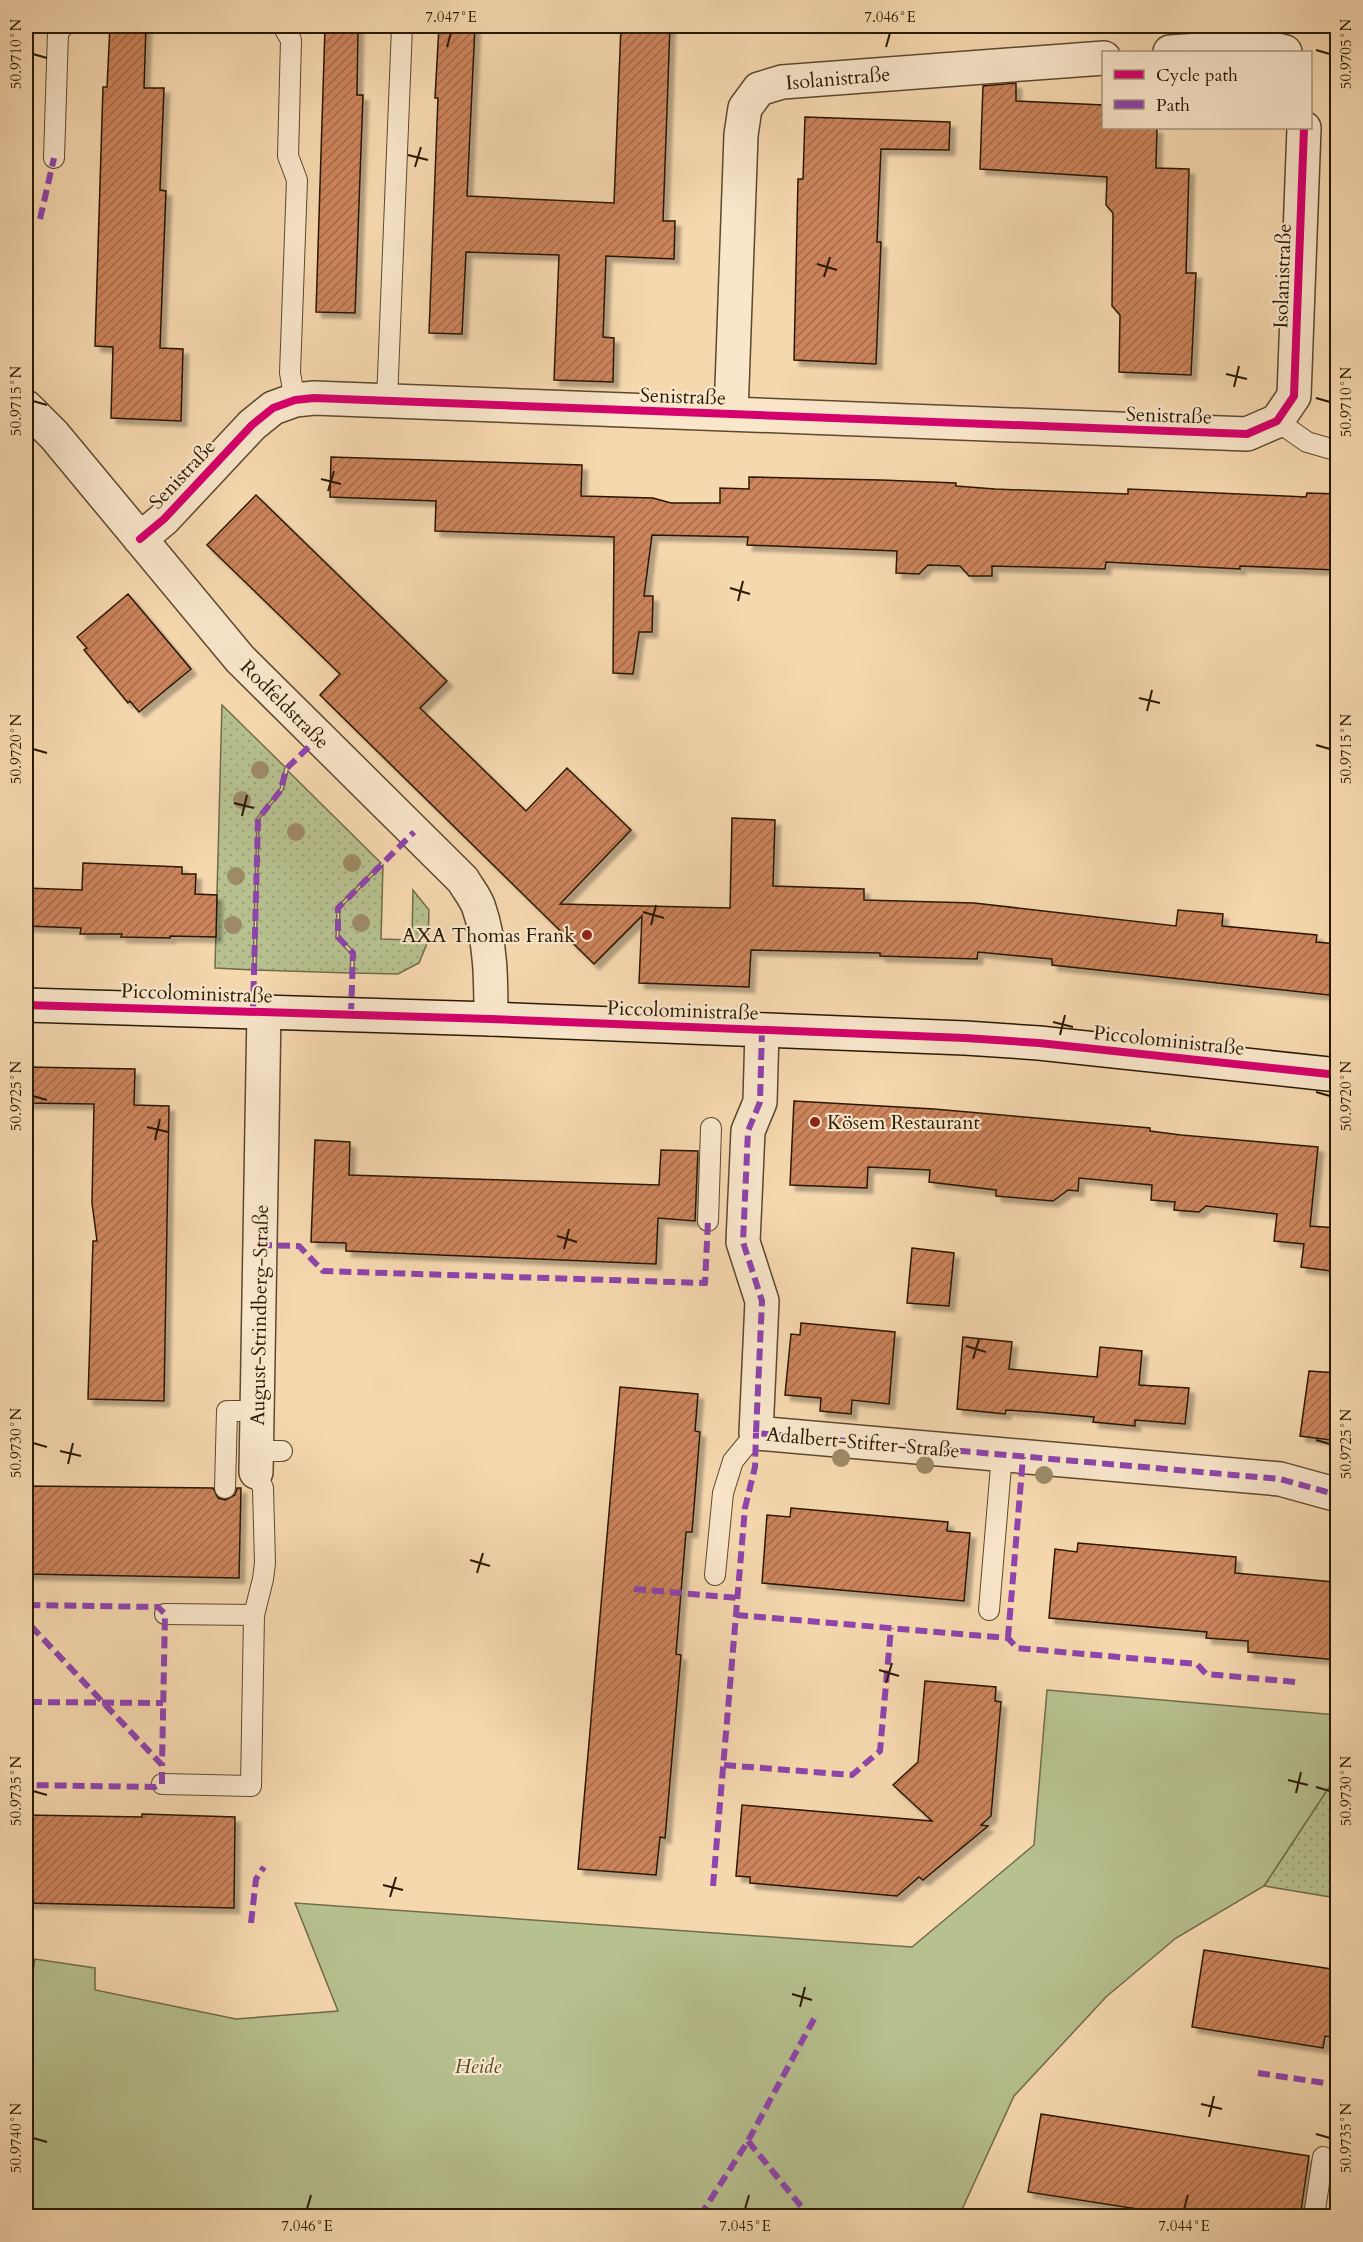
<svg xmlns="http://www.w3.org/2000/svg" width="1363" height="2242" font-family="Cardo,serif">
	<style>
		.grass { fill: url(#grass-dots); stroke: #706c48; stroke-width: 1.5 }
		.park { fill: #b7c08f; stroke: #706c48; stroke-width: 1.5 }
		.building { fill: url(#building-hatch); stroke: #291902; stroke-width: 1.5; filter: url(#shadow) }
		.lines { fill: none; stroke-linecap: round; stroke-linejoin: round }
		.lane-casing { stroke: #5c492d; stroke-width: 22 }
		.street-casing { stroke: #5c492d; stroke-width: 36 }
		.secondary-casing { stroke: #291902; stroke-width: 36 }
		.lane { stroke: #f9e6cb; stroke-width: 20 }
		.street { stroke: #f9e6cb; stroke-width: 33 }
		.secondary { stroke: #f9e6cb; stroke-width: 33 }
		.quiet { stroke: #8e44ad; stroke-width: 6; stroke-dasharray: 12 6; stroke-linecap: butt }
		.cycleway-casing { stroke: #f9e6cb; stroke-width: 11 }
		.cycleway { stroke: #d6006c; stroke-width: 8 }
		.tree { fill: #9d8a67 }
		.ticks { fill: none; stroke: #291902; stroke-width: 2 }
		.poi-dot { fill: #8f2418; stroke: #f9e6cb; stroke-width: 2 }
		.labels { text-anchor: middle; stroke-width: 4.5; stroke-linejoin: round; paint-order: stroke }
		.street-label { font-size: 20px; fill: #291902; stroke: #f9e6cb }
		.poi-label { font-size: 20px; fill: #291902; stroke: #f9e6cb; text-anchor: end }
		.park-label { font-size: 20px; font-style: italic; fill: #544b2c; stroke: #f9e6cb }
		.neatline { fill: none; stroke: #291902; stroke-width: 2 }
		.ticks-label { font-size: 15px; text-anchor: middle; fill: #291902 }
	</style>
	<defs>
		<pattern id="grass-dots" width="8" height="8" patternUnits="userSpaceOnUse" patternTransform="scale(1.5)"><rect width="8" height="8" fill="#b7c08f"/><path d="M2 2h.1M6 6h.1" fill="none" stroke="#9da47a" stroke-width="1.8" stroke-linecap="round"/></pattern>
		<pattern id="building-hatch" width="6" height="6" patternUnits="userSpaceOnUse" patternTransform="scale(1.5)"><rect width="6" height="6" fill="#cc845c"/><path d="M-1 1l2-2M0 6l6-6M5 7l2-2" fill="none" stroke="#a66b4a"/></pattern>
		<filter id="shadow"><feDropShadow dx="5.5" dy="5.5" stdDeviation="1.5" flood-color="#0004"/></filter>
	</defs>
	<rect width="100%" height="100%" fill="#f6d8af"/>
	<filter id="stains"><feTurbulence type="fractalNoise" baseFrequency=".00333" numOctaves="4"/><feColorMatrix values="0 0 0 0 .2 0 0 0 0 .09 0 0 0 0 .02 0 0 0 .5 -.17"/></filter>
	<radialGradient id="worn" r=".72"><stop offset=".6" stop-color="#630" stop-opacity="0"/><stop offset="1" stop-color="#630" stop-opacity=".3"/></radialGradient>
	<path class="grass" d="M222,705L285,767L280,789L257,818L253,970L215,968Z
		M288,771L381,863L337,907L336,938L351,954L350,973L256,970L259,819L283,790Z
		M383,865L381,939L412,940L413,890L429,910L428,941L419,963L398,974L354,973V952L339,936L340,908Z
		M1337,1775V1898L1264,1886Z"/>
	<path class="park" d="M1047,1690L1337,1715V1775L1264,1886L1176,1938L1106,1997L1014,2096L959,2216H26V2012L35,1959L95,1968V1990L236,2019L338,2011L295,1903L912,1947L1034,1845Z"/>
	<path class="building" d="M110,26H146L144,88H164L160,190L166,191L160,348L183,349L181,421L111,418L113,347L95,346L103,87H107Z
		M439,26H475L467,196L614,203L621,26H670L663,221H675L674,259L606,256L603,337L614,338L613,382L554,380L559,255L466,252L462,334L429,333L438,98H435Z
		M325,27H358L357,95H363L355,313L316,312Z
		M1016,83V101L1104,105V128H1157L1156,168L1189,169L1186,273H1196L1191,375L1119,372L1120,315L1112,306L1113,213L1106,205L1107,177L980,169L983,86Z
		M805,117L950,122L949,150L881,149L877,242H881L876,364L794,360L798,179H803Z
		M331,457L582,465L581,496L653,498L671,503H720V488L749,489V477L881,480L956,483V486L995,489L1128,494V489L1306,497L1307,493L1338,494L1336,570L1240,566V569L1106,562L1105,569L992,566V576H969L960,566L928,565L919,574L896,573L897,551L747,545L748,537L652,535L644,596H653L652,632H639L633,674L613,673L614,537L435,531L436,501L330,497Z
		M256,495L447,681L420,708L526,811L567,768L631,830L560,904L730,908L732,818L775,820L773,886L864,889V900L974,903L1176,926L1178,910L1223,914L1222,926L1317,935L1316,942L1338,944V996L1052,965V959L978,952L977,959L880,956V953L751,950L749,987L639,983L642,916L594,964L320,695L340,674L207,545Z
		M128,594L191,669L139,712L130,701L128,703L109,680L84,650L87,648L77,637Z
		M83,863L182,867V874H196L195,894L217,895L216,937L170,936V938L121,937L122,934H80L81,928L26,926V888L82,890Z
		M26,1067L135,1069L134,1105L169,1106L164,1401L88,1399L93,1241H97L92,1203L94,1104L26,1103Z
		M794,1101L934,1109L1150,1128V1131L1181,1135L1318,1147L1310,1226L1338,1228V1272L1301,1267L1304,1244L1274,1241L1277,1214L1206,1206L1199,1212L1174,1210L1175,1202L1151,1200L1152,1185L1079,1178L1078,1191L1068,1190L1053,1201L996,1196V1190L929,1182L930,1170L868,1167L867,1188L790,1185Z
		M315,1140L350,1142L349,1175L533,1181L659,1185L661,1150L698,1151L695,1221L658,1218L656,1264L346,1251V1243L311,1242Z
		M912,1248L954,1253L949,1306L907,1303Z
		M801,1323L895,1332L889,1404L852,1400L851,1414L820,1411L821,1398L785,1395L791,1334L800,1335Z
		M963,1337L1012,1342L1009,1369L1097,1377L1100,1347L1142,1351L1139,1385L1189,1388L1185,1424L1135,1420V1426L1093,1422L1094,1417L1038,1412L1006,1410L1005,1414L957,1409Z
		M1309,1371L1338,1373V1441L1300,1436Z
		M620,1387L698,1394L695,1431L700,1432L692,1532H686L676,1654L681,1655L665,1838L660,1837L656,1875L578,1869Z
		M26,1486L213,1488L218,1498L225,1500L235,1495L237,1488H241L239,1578L26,1574Z
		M791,1508L948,1522L947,1531L970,1533L964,1601L762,1583L767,1515L790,1517Z
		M1078,1543L1236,1557L1235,1573L1334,1582V1590L1338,1591V1660L1248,1652V1641L1206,1638L1207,1632L1049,1618L1055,1549L1077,1552Z
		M925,1681L996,1687L995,1701L1001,1702L991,1816L981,1825L988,1826L923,1880L919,1877L897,1896L750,1883V1877L736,1876L742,1805L932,1821L893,1785L918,1762Z
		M142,1814L235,1817L234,1908L26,1903V1815L142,1817Z
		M1204,1950L1338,1970V2038L1325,2036L1323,2048L1192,2027Z
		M1041,2114L1309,2156L1300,2217H1189L1028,2192Z"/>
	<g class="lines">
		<g class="lane-casing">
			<path id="lane" d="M283,26L291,40L288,156L297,180L290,373L295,400
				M54,158L58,32L64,26
				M387,401L402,27
				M1277,421L1307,442L1338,451
				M708,1221L711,1128
				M257,1451H282
				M225,1488L227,1411H257
				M715,1575L723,1493L733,1461L756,1433
				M989,1610L1002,1454
				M165,1614L254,1615
				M162,1784L251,1786L254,1615L263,1579L265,1563L263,1488L256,1472
				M1314,2216L1323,2157"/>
		</g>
		<g class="street-casing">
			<path id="street" d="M1170,52L1262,46L1285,52
				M26,407L54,435L240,659L463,880C468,889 476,898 479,908C491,943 491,982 491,1019
				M731,414L741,135L745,108L759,89L782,82L1104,58
				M140,539L164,519L252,425L273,408L295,400L314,398L1247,434L1277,421L1294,396L1304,128
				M762,1030L760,1102L748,1131L743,1242L762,1301L756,1433L1280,1479L1338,1495
				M256,1472L264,1011"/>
		</g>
		<g class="secondary-casing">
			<path id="secondary" d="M26,1005L491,1019L965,1038L1039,1043L1338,1075"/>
		</g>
		<use href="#lane" class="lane"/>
		<use href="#street" class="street"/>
		<use href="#secondary" class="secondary"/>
		<path class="quiet" d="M40,219L54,158
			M253,1011L258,819L281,790L286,769L318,738
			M351,1015L353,953L338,937V908L414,832
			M762,1030L760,1102L748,1131L743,1242L762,1301L756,1433L1280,1479L1338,1495
			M260,1245L299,1246L323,1271L705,1283L708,1221
			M634,1589L738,1598
			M736,1615L1008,1638L1017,1648L1197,1664L1206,1674L1296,1682
			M31,1626L162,1765V1784L155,1787L28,1785L31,1605L158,1607L165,1614L162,1765
			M1008,1638L1023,1457
			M30,1702L163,1703
			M724,1765L852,1775L880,1751L891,1628
			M713,1886L745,1508L755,1467L756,1433
			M251,1923L256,1879L264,1867
			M1258,2073L1338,2085
			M748,2141L809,2216
			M700,2216L748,2141L815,2017"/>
		<g class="cycleway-casing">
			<path id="cycleway" d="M140,539L164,519L252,425L273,408L295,400L314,398L1247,434L1277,421L1294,396L1304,128
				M26,1005L491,1019L965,1038L1039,1043L1338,1075"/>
		</g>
		<use href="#cycleway" class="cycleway"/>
	</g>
	<g class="tree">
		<circle cx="260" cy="770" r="9"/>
		<circle cx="242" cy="800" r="9"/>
		<circle cx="296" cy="832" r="9"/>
		<circle cx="352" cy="863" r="9"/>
		<circle cx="236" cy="876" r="9"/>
		<circle cx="361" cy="923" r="9"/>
		<circle cx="233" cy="925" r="9"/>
		<circle cx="841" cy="1458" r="9"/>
		<circle cx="925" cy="1465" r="9"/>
		<circle cx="1044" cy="1475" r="9"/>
	</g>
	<path class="ticks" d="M447,47L451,33M886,47L890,33M1316,50L1330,54M33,54L47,58M408,155L428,160M415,167L421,147M817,264L837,270M824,277L830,257M1226,374L1247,379M1234,387L1239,366M1316,398L1330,402M33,401L47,405M321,479L341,484M328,491L334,471M730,588L750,594M738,601L743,581M1139,698L1160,703M1147,711L1152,690M1316,745L1330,749M33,749L47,753M234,803L254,808M242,816L247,795M643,912L664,918M651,925L656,905M1053,1022L1073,1027M1060,1035L1065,1015M1316,1092L1330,1096M33,1096L47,1100M147,1127L168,1132M155,1140L160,1119M557,1236L577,1242M564,1249L569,1229M966,1346L986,1352M973,1359L979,1339M1316,1440L1330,1444M33,1443L47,1447M60,1451L81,1456M68,1464L73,1443M470,1560L490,1566M477,1573L483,1553M879,1670L899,1676M886,1683L892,1663M1288,1780L1308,1785M1316,1787L1330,1791M33,1791L47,1795M1296,1793L1301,1772M383,1885L403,1890M390,1897L396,1877M792,1994L812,2000M800,2007L805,1987M1201,2104L1222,2109M1209,2117L1214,2096M1316,2134L1330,2138M33,2138L47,2142M307,2209L311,2195M745,2209L749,2195M1184,2209L1188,2195"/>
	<g class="poi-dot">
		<circle cx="587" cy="935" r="6"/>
		<circle cx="815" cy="1122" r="6"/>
	</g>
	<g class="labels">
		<g class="street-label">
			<text transform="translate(838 78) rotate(-5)" y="7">Isolanistraße</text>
			<text transform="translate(1282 276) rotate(-88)" y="7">Isolanistraße</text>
			<text transform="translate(683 396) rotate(2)" y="7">Senistraße</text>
			<text transform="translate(1169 415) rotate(2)" y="7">Senistraße</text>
			<text transform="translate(182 474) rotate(-47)" y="7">Senistraße</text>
			<text transform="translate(285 704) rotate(45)" y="7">Rodfeldstraße</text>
			<text transform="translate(197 993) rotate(2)" y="7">Piccoloministraße</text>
			<text transform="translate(683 1010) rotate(2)" y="7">Piccoloministraße</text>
			<text transform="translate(1169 1040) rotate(6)" y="7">Piccoloministraße</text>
			<text transform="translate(259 1315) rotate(-89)" y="7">August-Strindberg-Straße</text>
			<text transform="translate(863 1442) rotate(5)" y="7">Adalbert-Stifter-Straße</text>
		</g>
		<g class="poi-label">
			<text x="575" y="942">AXA Thomas Frank</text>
			<text x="827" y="1129" text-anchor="start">Kösem Restaurant</text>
		</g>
		<g class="park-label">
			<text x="478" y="2073">Heide</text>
		</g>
	</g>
	<rect width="1363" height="2242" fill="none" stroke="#f6d8af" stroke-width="66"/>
	<rect x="1102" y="51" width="210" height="78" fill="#f9e6cb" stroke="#a6947b" stroke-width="1.5"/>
	<rect x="1114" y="70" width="30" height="9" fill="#d6006c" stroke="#a6947b" stroke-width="1.5"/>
	<text x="1156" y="81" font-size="18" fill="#291902">Cycle path</text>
	<rect x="1114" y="100" width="30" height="9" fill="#8e44ad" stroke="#a6947b" stroke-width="1.5"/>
	<text x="1156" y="111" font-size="18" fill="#291902">Path</text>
	<rect x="33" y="33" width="1297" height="2176" class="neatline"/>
	<g class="ticks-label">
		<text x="451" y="22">7.047°E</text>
		<text x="890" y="22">7.046°E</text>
		<text transform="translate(16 54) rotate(-90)" y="5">50.9710°N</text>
		<text transform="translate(1346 54) rotate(-90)" y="5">50.9705°N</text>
		<text transform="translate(16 401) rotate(-90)" y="5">50.9715°N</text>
		<text transform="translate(1346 402) rotate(-90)" y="5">50.9710°N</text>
		<text transform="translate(16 749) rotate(-90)" y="5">50.9720°N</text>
		<text transform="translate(1346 749) rotate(-90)" y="5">50.9715°N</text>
		<text transform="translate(16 1096) rotate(-90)" y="5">50.9725°N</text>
		<text transform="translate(1346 1096) rotate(-90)" y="5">50.9720°N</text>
		<text transform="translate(16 1443) rotate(-90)" y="5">50.9730°N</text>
		<text transform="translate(1346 1444) rotate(-90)" y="5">50.9725°N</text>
		<text transform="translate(16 1791) rotate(-90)" y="5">50.9735°N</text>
		<text transform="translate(1346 1791) rotate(-90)" y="5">50.9730°N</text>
		<text transform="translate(16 2138) rotate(-90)" y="5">50.9740°N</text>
		<text transform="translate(1346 2138) rotate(-90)" y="5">50.9735°N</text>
		<text x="307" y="2231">7.046°E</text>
		<text x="745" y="2231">7.045°E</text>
		<text x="1184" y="2231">7.044°E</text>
	</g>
	<rect width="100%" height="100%" filter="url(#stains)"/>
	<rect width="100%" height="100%" fill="url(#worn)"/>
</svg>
